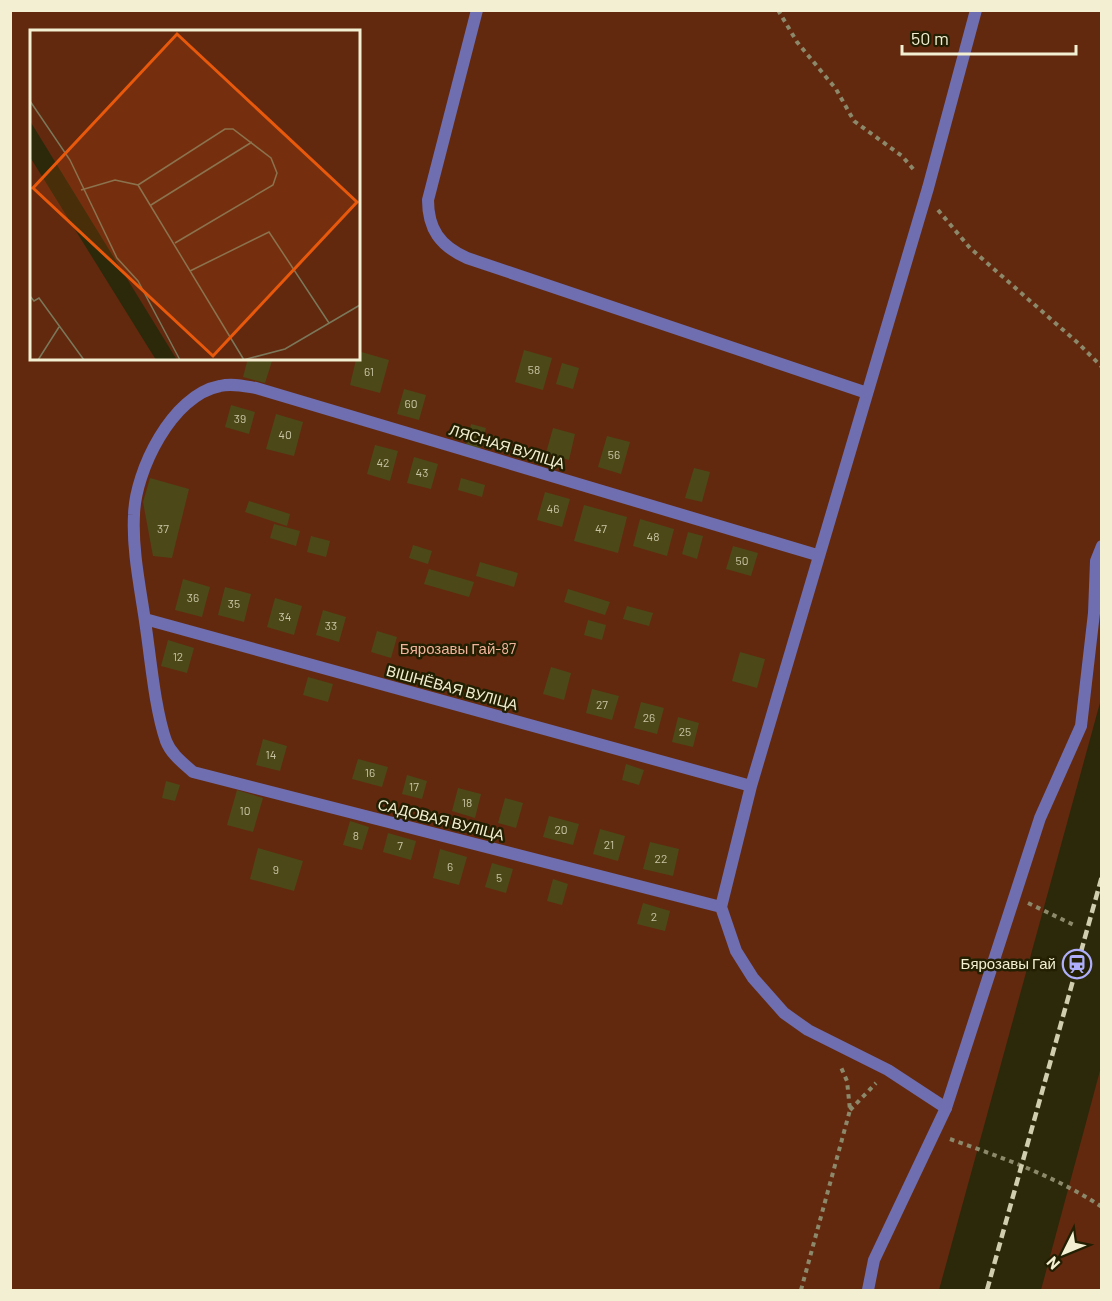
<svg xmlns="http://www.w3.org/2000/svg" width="1112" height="1301" font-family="Barlow,sans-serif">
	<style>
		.green { fill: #62290f; fill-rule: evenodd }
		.building { fill: #4d4818 }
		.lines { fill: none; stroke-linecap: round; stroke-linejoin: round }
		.path { stroke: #8c896b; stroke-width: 4; stroke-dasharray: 4.5 4.5; stroke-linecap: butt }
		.lane { stroke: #6e6eb1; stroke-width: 12 }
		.street { stroke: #6e6eb1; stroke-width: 12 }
		.rail { stroke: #d1ceb0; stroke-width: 4.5; stroke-dasharray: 9 4.5; stroke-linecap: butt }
		.labels { text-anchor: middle; stroke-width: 5; stroke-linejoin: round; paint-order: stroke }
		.number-label { font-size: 12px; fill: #c9c5a4 }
		.street-label { font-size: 15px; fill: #f2efd2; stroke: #231f02 }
		.park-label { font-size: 15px; fill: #f1b49b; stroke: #231f02 }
		.poi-label { font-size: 15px; fill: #f2efd2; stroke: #231f02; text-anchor: end }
		.inset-road { fill: none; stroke: #7b785a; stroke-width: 1.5 }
		.view { fill: #e8590c; fill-opacity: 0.15; stroke: #e8590c; stroke-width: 3 }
		.inset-edge { fill: none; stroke: #f2efd2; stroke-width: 3 }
	</style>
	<rect width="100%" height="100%" fill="#2c290a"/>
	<path class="green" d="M10,11H1101V699L939,1290H11ZM32,32H358V358H32Z
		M1101,1067V1290H1041Z"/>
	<path class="building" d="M524,350L552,358L543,390L515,382Z
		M358,351L389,360L380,393L350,385Z
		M248,358L272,361L265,383L243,377Z
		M562,363L579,368L573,389L556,384Z
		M404,389L426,395L419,420L397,414Z
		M231,405L255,412L249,434L225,427Z
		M276,414L303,422L294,456L266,449Z
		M471,424L486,428L480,449L466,445Z
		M553,428L575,434L569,460L546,453Z
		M607,436L630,442L621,474L598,467Z
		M375,445L398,451L390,481L367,474Z
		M414,457L438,464L431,489L407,483Z
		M694,468L710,472L702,502L685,498Z
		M150,478L189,489L172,558L153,556L143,502Z
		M461,478L485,485L482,497L458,490Z
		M545,492L570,499L562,527L537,520Z
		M249,501L290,514L287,526L245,512Z
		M584,505L627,517L618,553L574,541Z
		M640,519L674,529L667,556L633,546Z
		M274,524L300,531L296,546L270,538Z
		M688,532L703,536L697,559L682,554Z
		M311,536L330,541L326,557L307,552Z
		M413,545L432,551L428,564L409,558Z
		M733,546L758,553L751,576L726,569Z
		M480,562L518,573L514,587L476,576Z
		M429,569L474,582L469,597L424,584Z
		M183,579L210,587L202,617L175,610Z
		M225,587L251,594L244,622L218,615Z
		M568,589L610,602L605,615L564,602Z
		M275,598L302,606L294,635L267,627Z
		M627,606L653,613L649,626L623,619Z
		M323,610L346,617L339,642L316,635Z
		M588,620L606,625L602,640L584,635Z
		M377,631L397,637L391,658L371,652Z
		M168,640L194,648L187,673L161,666Z
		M740,652L765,659L757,688L732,681Z
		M551,667L571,673L564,700L543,694Z
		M308,677L333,684L328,702L303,695Z
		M592,689L619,696L612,720L586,713Z
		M641,702L664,708L657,734L634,728Z
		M678,717L699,723L693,747L672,742Z
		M263,739L287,746L280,771L256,765Z
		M358,759L388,767L382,787L352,779Z
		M626,764L644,770L639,785L622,780Z
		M407,775L427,781L422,799L402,794Z
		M166,781L180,785L175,801L162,798Z
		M458,788L481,794L475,818L452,811Z
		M237,790L263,798L253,832L227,825Z
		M505,798L523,803L516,828L498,823Z
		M549,816L579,824L573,845L543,837Z
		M350,821L369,827L362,850L343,845Z
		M600,829L625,836L618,861L593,854Z
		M388,833L416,841L411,860L383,852Z
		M650,842L679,849L673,876L643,869Z
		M258,848L303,861L294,891L250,879Z
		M440,849L467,857L459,885L433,878Z
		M492,863L513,869L506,893L485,887Z
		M553,879L568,884L562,905L547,901Z
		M643,903L670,911L665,931L637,924Z"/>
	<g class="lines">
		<path class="path" d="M778,10L797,42L836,89L854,121L902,156L914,170
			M938,210L970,248L1078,343L1102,367
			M1028,903L1076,926
			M850,1110L876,1083
			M950,1139C1003,1158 1055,1176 1102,1207
			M801,1290L850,1110L847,1081L840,1065"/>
		<path class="lane" d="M477,10L428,200C428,229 440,246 467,258L867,393
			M145,619L751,786
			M721,907L193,772C183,763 171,754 166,741C155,709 151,662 146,628C141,591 132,552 134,515C135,471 172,395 220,386C232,383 244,386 256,388L817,555
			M946,1108L888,1070L808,1030L784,1013L753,978L736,951L721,907L751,786L928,188L976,10"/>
		<path class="street" d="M868,1290L874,1260L946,1108L1040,818L1081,726L1094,613L1096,561L1102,546"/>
		<path class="rail" d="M987,1290L1102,876"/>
	</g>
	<defs>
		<g id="station-ring" transform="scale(1.5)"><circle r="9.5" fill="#231f02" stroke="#aeaefb" stroke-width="1.5"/><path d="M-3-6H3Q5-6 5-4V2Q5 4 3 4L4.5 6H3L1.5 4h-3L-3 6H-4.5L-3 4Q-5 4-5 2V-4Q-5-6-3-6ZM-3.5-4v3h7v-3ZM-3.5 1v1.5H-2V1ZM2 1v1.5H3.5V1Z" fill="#aeaefb"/></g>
	</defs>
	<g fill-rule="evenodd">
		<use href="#station-ring" x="1077" y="964"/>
	</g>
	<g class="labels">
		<g class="number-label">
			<text x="534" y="374">58</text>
			<text x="369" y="376">61</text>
			<text x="411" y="408">60</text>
			<text x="240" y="423">39</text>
			<text x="285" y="439">40</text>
			<text x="614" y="459">56</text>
			<text x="383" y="467">42</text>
			<text x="422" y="477">43</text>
			<text x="553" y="513">46</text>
			<text x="163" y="533">37</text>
			<text x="601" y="533">47</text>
			<text x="653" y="541">48</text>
			<text x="742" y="565">50</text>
			<text x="193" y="602">36</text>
			<text x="234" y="608">35</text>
			<text x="285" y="621">34</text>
			<text x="331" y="630">33</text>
			<text x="178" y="661">12</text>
			<text x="602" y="709">27</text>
			<text x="649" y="722">26</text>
			<text x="685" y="736">25</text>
			<text x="271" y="759">14</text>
			<text x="370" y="777">16</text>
			<text x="414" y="791">17</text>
			<text x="467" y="807">18</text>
			<text x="245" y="815">10</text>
			<text x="561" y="834">20</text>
			<text x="356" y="840">8</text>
			<text x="609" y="849">21</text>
			<text x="400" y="850">7</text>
			<text x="661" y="863">22</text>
			<text x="450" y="871">6</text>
			<text x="276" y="874">9</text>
			<text x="499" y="882">5</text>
			<text x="654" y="921">2</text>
		</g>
		<g class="street-label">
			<text transform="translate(507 447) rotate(17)" y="5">ЛЯСНАЯ ВУЛІЦА</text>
			<text transform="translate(452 688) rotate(15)" y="5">ВІШНЁВАЯ ВУЛІЦА</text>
			<text transform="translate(441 820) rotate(14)" y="5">САДОВАЯ ВУЛІЦА</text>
		</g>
		<g class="park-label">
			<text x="458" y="654">Бярозавы Гай-87</text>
		</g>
		<g class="poi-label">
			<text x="1056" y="969">Бярозавы Гай</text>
		</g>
	</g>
	<g transform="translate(30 30)">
		<rect width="330" height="330" fill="#2c290a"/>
		<path d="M0,0H330V330H147L0,91ZM0,127L126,330H0Z" fill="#62290f"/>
		<path class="inset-road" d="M0,71L40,130L87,228L108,251L150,330M108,155L195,99H203L241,128L247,143L243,155L145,213M51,160L85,150L108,155L214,330M121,175L222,112M160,241L239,202L299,293M0,266L4,271L9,268L54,330M8,330L29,297M213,330L255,319L330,275"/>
		<path class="view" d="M147,4L327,172L183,326L3,158Z"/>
		<rect width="330" height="330" class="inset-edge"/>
	</g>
	<rect width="1112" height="1301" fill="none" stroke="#f2efd2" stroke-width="24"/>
	<g transform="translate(1064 1253) rotate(227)" stroke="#231f02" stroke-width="4.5" paint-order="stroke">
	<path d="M0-4.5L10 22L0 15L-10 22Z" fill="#f2efd2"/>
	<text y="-9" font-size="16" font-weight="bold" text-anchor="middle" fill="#f2efd2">N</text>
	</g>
	<path d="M902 45v9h174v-9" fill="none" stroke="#f2efd2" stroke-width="3"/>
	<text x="911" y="45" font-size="18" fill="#f2efd2" stroke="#231f02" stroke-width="4.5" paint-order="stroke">50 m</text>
</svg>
